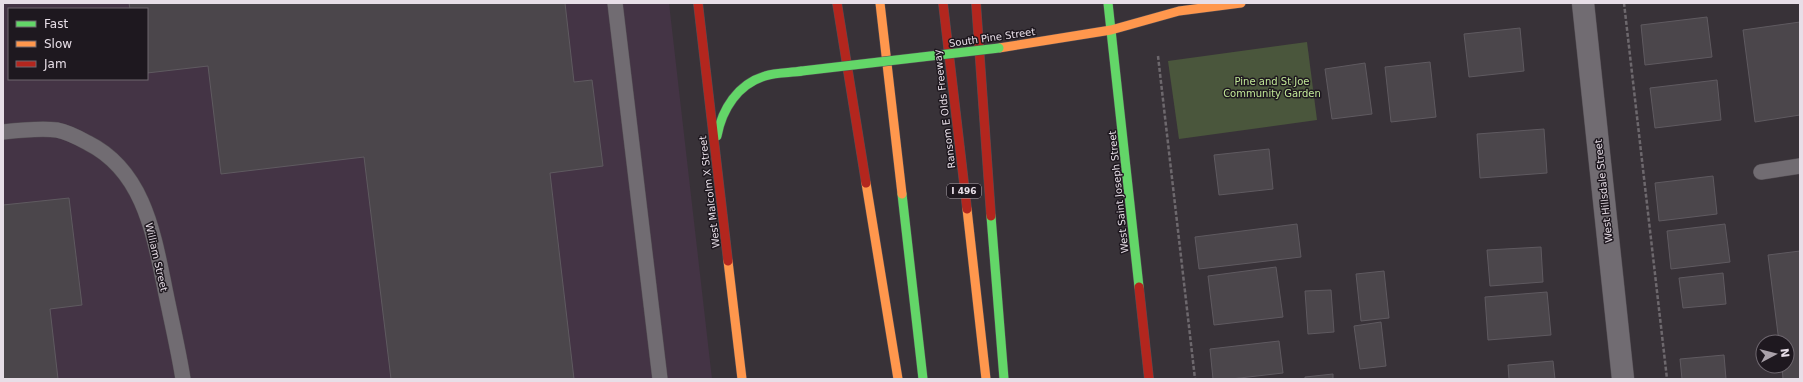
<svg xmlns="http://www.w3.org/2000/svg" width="1803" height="382" font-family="'DejaVu Sans',sans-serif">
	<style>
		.built { fill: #443445; fill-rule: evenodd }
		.green { fill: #4a563c }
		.building { fill: #4b464b; stroke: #5f5a60 }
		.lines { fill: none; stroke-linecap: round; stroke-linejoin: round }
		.lane-casing { stroke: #544e54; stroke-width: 16 }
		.street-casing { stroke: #544e54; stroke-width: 23 }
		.fast-casing { stroke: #544e54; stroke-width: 10 }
		.slow-casing { stroke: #544e54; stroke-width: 10 }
		.jam-casing { stroke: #544e54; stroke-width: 10 }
		.path { stroke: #6d686d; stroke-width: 2.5; stroke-dasharray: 4 2; stroke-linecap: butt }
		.lane { stroke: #716c72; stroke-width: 15 }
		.street { stroke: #716c72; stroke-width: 22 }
		.fast { stroke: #63d668; stroke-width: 9 }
		.slow { stroke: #ff974d; stroke-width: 9 }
		.jam { stroke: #b3261e; stroke-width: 9 }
		.fast-bridge-casing { stroke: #544e54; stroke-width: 10; stroke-linecap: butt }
		.fast-bridge { stroke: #63d668; stroke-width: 9 }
		.labels { text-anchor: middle; stroke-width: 3; stroke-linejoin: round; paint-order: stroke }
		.shield { fill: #1e181f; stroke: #aba3ab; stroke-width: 1 }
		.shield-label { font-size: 9px; font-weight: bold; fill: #e7dee7 }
		.street-label { font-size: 10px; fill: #e7dee7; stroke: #1e181f }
		.park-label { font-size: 10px; fill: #c1e797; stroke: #1e181f }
	</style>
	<rect width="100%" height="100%" fill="#383238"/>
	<path class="built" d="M3,3H669L712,379H3ZM9,9H147V79H9Z"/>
	<path class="green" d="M1307,42L1317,120L1179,139L1168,61Z"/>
	<path class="building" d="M129,3H565L574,82L592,80L603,166L550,173L574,379H391L364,157L221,174L208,66L147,73V9H130Z
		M1707,17L1712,57L1645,65L1641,25Z
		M1800,22V115L1755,122L1743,30Z
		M1520,28L1524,71L1469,77L1464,34Z
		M1430,62L1436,117L1391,122L1385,67Z
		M1365,63L1372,114L1332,119L1325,69Z
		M1717,80L1721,120L1655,128L1650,88Z
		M1544,129L1547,173L1480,178L1477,134Z
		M1269,149L1273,189L1219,195L1214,155Z
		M1713,176L1717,214L1659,221L1655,183Z
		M69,198L82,305L50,309L58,379H3V205Z
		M1297,224L1301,257L1199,269L1195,237Z
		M1725,224L1730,262L1671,269L1667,231Z
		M1541,247L1543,282L1490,286L1487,250Z
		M1800,251V379H1783L1782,366H1787V342H1779L1768,255Z
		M1276,267L1283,317L1214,325L1208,276Z
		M1384,271L1389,318L1361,321L1356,274Z
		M1723,273L1726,304L1683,308L1679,278Z
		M1331,290L1334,332L1308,334L1305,291Z
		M1547,292L1551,335L1488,340L1485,297Z
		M1381,322L1386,366L1360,369L1354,326Z
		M1279,341L1283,373L1231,379H1213L1210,349Z
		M1724,355L1726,379H1682L1680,359Z
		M1553,361L1555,379H1509L1508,365Z
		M1333,374V379H1305V377Z"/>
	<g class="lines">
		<g class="lane-casing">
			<path id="lane" d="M615,3L660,379
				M3,132C21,130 39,128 57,130C68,132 79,138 88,143C142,170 153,230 164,284C170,315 178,347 183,379
				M1761,172L1800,166"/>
		</g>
		<g class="street-casing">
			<path id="street" d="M1583,3L1623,379"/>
		</g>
		<g class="fast-casing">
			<path id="fast" d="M1108,3L1139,287
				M717,136C722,109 738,84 765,76C777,72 790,73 802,71
				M902,194L923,379
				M991,216L1004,379"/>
		</g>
		<g class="slow-casing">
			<path id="slow" d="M880,3L902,194
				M999,48L1111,30L1179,11L1241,3
				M866,183L898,379
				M967,209L986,379
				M728,261L742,379"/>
		</g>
		<g class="jam-casing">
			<path id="jam" d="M698,3L728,261
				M837,3L866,183
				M943,3L967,209
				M976,3L991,216
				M1139,287L1149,379"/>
		</g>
		<path class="path" d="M1624,3L1667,379
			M1158,56L1195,379"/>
		<use href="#lane" class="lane"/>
		<use href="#street" class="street"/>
		<use href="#fast" class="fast"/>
		<use href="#slow" class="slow"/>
		<use href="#jam" class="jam"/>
		<g class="fast-bridge-casing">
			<path id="fast-bridge" d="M802,71L999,48"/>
		</g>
		<use href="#fast-bridge" class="fast-bridge"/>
	</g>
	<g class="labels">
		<rect class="shield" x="947" y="184" width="34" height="14" rx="3"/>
		<g class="shield-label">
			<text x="964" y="194">I 496</text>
		</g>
		<g class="street-label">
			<text transform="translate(992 37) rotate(-8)" y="4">South Pine Street</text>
			<text transform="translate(944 109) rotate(-97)" y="4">Ransom E Olds Freeway</text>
			<text transform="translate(1603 191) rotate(-96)" y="4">West Hillsdale Street</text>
			<text transform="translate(709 192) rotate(-97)" y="4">West Malcolm X Street</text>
			<text transform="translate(1118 192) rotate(-96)" y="4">West Saint Joseph Street</text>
			<text transform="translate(157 257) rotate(77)" y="4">William Street</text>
		</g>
		<g class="park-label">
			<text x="1272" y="85">Pine and St Joe<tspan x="1272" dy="12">Community Garden</tspan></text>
		</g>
	</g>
	<rect width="1803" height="382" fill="none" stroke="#e7dee7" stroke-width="8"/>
	<rect x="8" y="8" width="140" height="72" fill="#1e181f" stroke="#6e676f"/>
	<rect x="16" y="21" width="20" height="6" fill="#63d668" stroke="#6e676f"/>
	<text x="44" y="28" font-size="12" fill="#e7dee7">Fast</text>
	<rect x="16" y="41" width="20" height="6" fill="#ff974d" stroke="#6e676f"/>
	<text x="44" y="48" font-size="12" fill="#e7dee7">Slow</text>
	<rect x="16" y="61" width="20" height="6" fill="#b3261e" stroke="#6e676f"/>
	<text x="44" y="68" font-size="12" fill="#e7dee7">Jam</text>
	<g transform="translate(1775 354) rotate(83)"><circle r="19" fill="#1e181f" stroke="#6e676f"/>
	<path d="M0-3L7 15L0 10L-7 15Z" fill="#aaa2aa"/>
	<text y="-6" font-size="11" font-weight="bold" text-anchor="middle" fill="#e7dee7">N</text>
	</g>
</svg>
